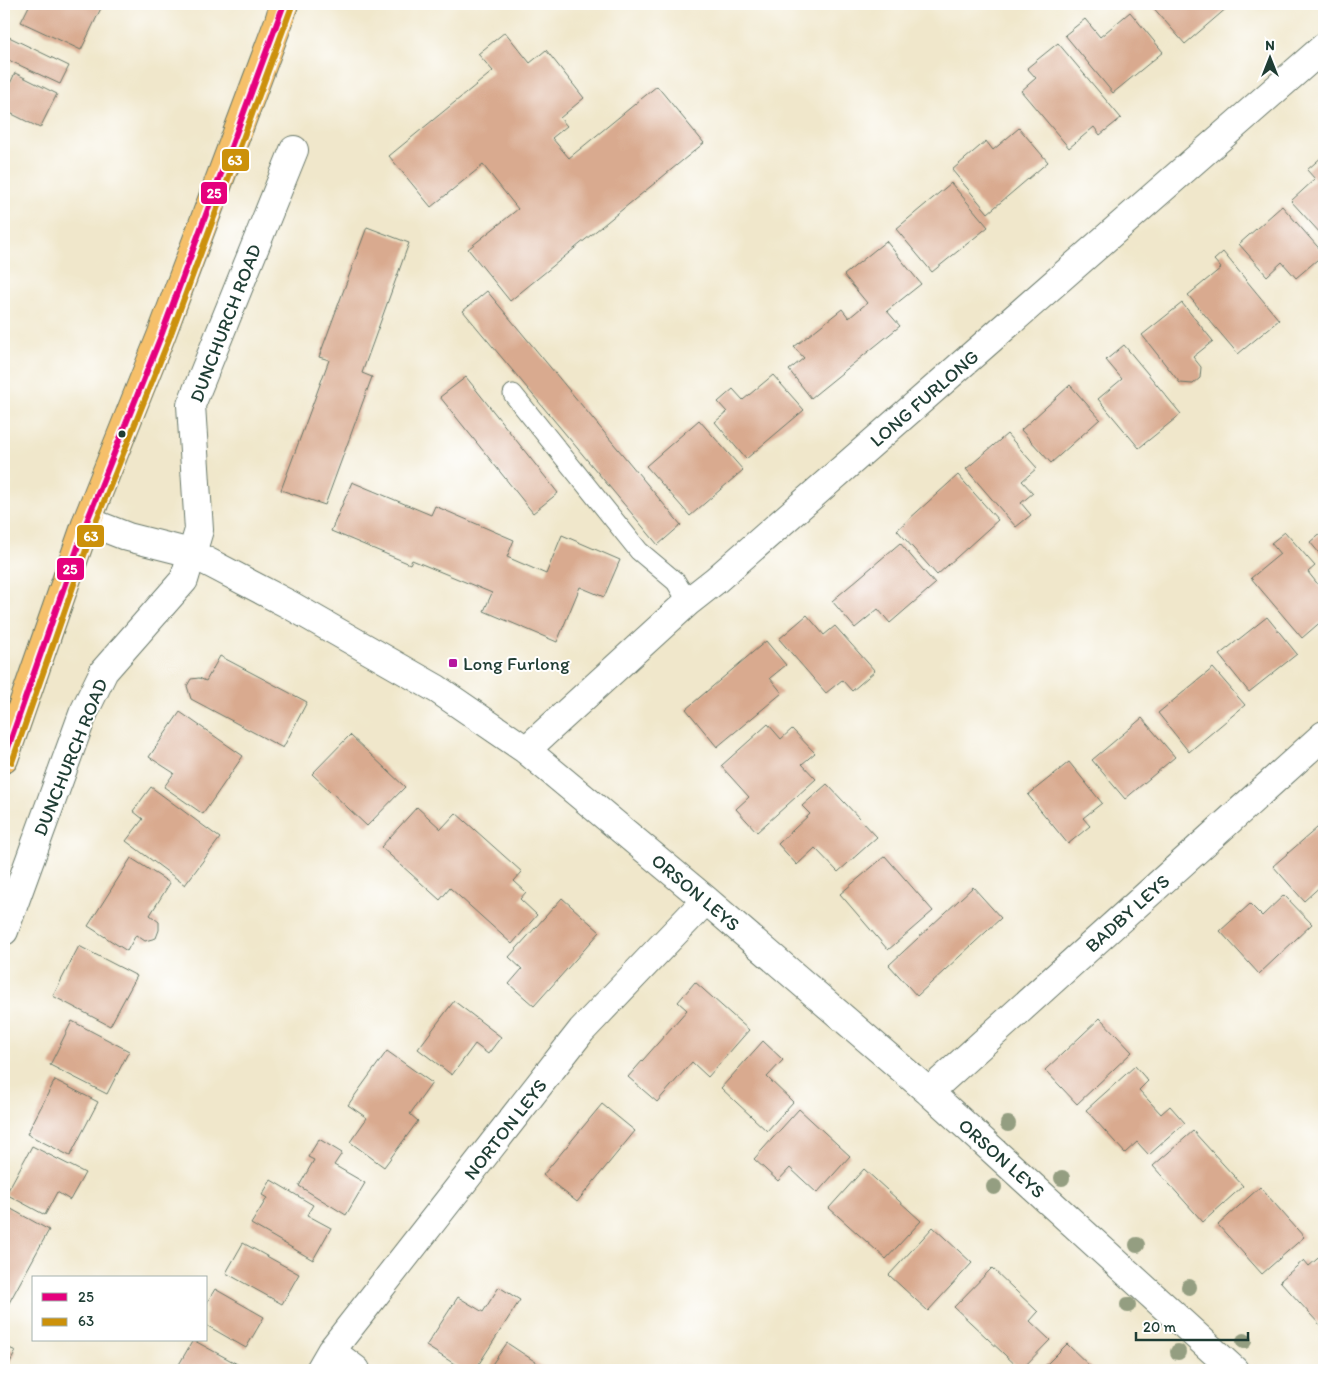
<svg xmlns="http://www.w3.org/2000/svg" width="1328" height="1374" font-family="Itim,sans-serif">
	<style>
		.building { fill: #d9aa8f }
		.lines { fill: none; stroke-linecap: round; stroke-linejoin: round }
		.service-casing { stroke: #687869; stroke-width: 21 }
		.minor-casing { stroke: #687869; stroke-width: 30 }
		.trunk-casing { stroke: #687869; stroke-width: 30 }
		.service { stroke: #fff; stroke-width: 19 }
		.minor { stroke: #fff; stroke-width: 28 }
		.trunk { stroke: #f6c06b; stroke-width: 28 }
		.bus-1-casing { stroke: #fff; stroke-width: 10 }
		.bus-2-casing { stroke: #fff; stroke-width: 10 }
		.bus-1 { stroke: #e5007d; stroke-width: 6 }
		.bus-2 { stroke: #cc910a; stroke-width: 6 }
		.tree { fill: #949e81 }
		.bus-dot { fill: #1f3d34; stroke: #fff; stroke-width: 2 }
		.poi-dot { fill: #b5179e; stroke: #fff; stroke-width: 2 }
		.labels { text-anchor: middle; stroke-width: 4; stroke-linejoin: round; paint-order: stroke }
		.street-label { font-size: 19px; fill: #1f3d34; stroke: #fff }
		.poi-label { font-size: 19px; fill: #1f3d34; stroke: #fff; text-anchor: start }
		.line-badge { stroke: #fff; stroke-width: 2 }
		.badge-label { font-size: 14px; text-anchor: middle; font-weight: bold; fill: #fff }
	</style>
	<rect width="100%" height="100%" fill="#fff"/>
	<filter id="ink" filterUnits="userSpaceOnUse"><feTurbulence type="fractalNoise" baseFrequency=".02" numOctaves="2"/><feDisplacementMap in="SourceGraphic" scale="10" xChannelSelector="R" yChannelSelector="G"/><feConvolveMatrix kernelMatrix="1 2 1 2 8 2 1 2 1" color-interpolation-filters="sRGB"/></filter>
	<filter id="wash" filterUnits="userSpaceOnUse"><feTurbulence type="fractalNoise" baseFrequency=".0096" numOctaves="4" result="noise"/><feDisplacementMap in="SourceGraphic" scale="20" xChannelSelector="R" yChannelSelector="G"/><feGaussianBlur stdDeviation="1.12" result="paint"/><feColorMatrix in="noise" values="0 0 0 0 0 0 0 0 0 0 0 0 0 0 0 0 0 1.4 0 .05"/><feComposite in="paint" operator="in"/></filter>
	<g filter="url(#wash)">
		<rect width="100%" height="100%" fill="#f0e7cb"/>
		<g id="blocks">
			<path class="building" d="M30,4H103L81,50L21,22Z
				M1152,4H1226L1228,7L1185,44L1151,5Z
				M1130,12L1163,52L1113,93L1065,35L1085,19L1100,37Z
				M505,32L530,63L546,50L584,98L560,118L567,126L552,138L569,158L657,86L704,143L510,301L468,249L518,209L483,165L431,207L389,156L493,71L478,54Z
				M9,37L69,66L60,84L4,58V48Z
				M1058,43L1121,118L1100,135L1094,127L1069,148L1021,91L1036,78L1027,68Z
				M15,73L57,94L40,128L4,110V96Z
				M1019,128L1048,162L988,213L952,170L986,141L993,150Z
				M1324,155V231L1321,234L1291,201L1315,179L1307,170Z
				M951,183L988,227L932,272L896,229Z
				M1282,206L1324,254L1296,278L1282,262L1267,276L1239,244Z
				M367,227L409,243L362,373L372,377L325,505L281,490L329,360L319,357Z
				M886,241L921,284L887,311L900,326L811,398L789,370L804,358L794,347L842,309L849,318L867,303L844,275Z
				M1223,252L1279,320L1238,354L1188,295L1221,268L1214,260Z
				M487,291L681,525L658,545L463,311Z
				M1182,303L1213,341L1193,357L1201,367L1200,378L1193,384L1180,383L1142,335Z
				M1124,345L1181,414L1139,448L1098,399L1122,379L1106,360Z
				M773,375L804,410L746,459L715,422L727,412L718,402L733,389L743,400Z
				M466,377L558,493L533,513L440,397Z
				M1070,385L1100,419L1051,463L1021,430Z
				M699,420L743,470L690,516L646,466Z
				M1007,434L1037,468L1022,481L1033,493L1021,503L1031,515L1016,527L966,469Z
				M958,475L998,520L937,575L897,530Z
				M352,482L431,515L435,506L514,540L507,557L546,574L562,535L620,560L604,597L580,587L557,642L484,611L492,593L412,560L410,564L331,531Z
				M1324,530V559L1310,542Z
				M1285,532L1315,566L1308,572L1324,592V619L1302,638L1251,578L1280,554L1271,543Z
				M900,543L935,584L890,623L878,609L855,628L832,601Z
				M807,615L824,635L835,626L875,671L852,691L842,680L826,693L779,639Z
				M1267,617L1297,654L1249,692L1219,655Z
				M766,641L786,665L770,678L782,693L717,747L686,709Z
				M220,656L307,702L283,748L191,699L187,686L191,679L199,678L206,681Z
				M1213,668L1245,705L1189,752L1158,713Z
				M180,712L243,756L203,814L164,787L174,773L149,757Z
				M1142,718L1175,757L1125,799L1092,760Z
				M768,724L781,739L792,729L815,753L802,764L816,779L757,832L736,809L749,797L721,766Z
				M350,735L405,787L367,826L312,774Z
				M1069,762L1102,803L1083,818L1090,826L1068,844L1028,795Z
				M827,784L877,837L838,872L815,848L797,865L778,844L810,814L802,806Z
				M151,787L220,838L185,885L126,841L143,819L133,811Z
				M417,807L441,829L456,813L522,872L514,881L526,892L520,899L537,915L512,944L450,888L440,900L381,847Z
				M1324,822V883L1304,901L1273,866Z
				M885,856L933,911L888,950L840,894Z
				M131,858L170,883L150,915L159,922V930L156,938L145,941L136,935L127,951L88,926Z
				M973,887L1001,918L917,996L889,965Z
				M1284,895L1312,924L1259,974L1220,931L1250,904L1262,916Z
				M562,898L600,932L534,1006L509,984L522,969L509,957Z
				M79,946L137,976L110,1026L53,996Z
				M695,982L749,1030L708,1077L692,1062L657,1102L628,1077L687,1010L678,1002Z
				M454,1001L501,1037L488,1054L475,1044L452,1075L418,1049Z
				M1100,1018L1132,1052L1077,1104L1045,1070Z
				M72,1021L129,1051L107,1094L50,1065Z
				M763,1041L783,1060L767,1077L793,1102L767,1131L721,1088Z
				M387,1051L432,1083L410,1114L418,1121L384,1167L350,1142L367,1118L348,1105Z
				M1135,1066L1148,1081L1139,1090L1161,1114L1170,1106L1185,1123L1149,1155L1137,1142L1125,1153L1086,1110Z
				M55,1080L98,1102L70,1156L27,1134Z
				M602,1104L635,1131L577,1202L543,1175Z
				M799,1109L850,1156L817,1193L790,1168L778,1181L754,1159Z
				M1193,1131L1243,1186L1203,1222L1153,1166Z
				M319,1139L342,1153L334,1165L365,1183L346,1215L299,1186L314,1160L308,1157Z
				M32,1146L85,1173L70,1200L57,1192L45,1215L6,1194Z
				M864,1169L921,1221L886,1259L829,1208Z
				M271,1180L313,1205L307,1215L331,1228L313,1260L251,1224L267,1198L262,1195Z
				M1260,1187L1304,1237L1262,1274L1218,1225Z
				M4,1205L49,1230L4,1312Z
				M933,1227L972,1263L928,1311L889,1275Z
				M243,1243L299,1274L282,1304L226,1273Z
				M1324,1253V1321L1320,1325L1280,1281L1304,1260L1309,1266Z
				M992,1268L1038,1312L1030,1321L1050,1340L1021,1370L954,1307Z
				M499,1287L520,1300L475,1370H464L426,1346L458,1297L483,1312Z
				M215,1289L264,1317L246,1348L206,1325V1304Z
				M193,1340L239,1365L236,1370H181L177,1368Z
				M507,1343L548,1370H488Z
				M1067,1344L1094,1370H1041Z
				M4,1346L16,1351L6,1370H4Z"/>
		</g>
	</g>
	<g filter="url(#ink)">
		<use href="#blocks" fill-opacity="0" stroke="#687869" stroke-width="1"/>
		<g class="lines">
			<g class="service-casing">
				<path id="service" d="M513,394L639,551L676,582L688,602"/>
			</g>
			<g class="minor-casing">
				<path id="minor" d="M87,521L128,537L191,553L290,605L437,689L526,750L706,900L929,1092L1234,1370
					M526,750L688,602L716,580L1324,47
					M4,931L83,714L104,671L184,580L199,530L191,405L294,150
					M929,1092L1324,735
					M331,1351L356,1370
					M320,1370L331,1351L582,1030L706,900"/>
			</g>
			<g class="trunk-casing">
				<path id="trunk" d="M4,759L87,521L161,336L279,21L284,4"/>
			</g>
			<use href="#service" class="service"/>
			<use href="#minor" class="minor"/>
			<use href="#trunk" class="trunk"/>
			<g class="bus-1-casing">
				<path id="bus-1" d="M4,759L87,521L161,336L284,4"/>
			</g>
			<g class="bus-2-casing">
				<path id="bus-2" d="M12,762L95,524L169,339L292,6"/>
			</g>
			<use href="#bus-1" class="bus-1"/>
			<use href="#bus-2" class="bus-2"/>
		</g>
		<g class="tree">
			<circle cx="1008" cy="1124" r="8"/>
			<circle cx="1062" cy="1178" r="8"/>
			<circle cx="994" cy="1187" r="8"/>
			<circle cx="1137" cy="1245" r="8"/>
			<circle cx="1189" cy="1287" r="8"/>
			<circle cx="1128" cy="1305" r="8"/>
			<circle cx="1244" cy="1341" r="8"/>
			<circle cx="1178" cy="1352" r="8"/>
		</g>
	</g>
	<circle class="bus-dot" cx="122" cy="434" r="4.5"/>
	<rect class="poi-dot" x="448" y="658" width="10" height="10" rx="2.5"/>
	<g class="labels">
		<g class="street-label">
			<text transform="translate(225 323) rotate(-69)" y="7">DUNCHURCH ROAD</text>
			<text transform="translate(924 398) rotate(-41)" y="7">LONG FURLONG</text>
			<text transform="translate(70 757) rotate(-68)" y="7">DUNCHURCH ROAD</text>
			<text transform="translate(696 892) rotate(40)" y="7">ORSON LEYS</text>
			<text transform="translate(1127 913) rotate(-42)" y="7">BADBY LEYS</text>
			<text transform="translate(505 1129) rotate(-52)" y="7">NORTON LEYS</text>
			<text transform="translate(1002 1158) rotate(42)" y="7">ORSON LEYS</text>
		</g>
		<g class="poi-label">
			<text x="463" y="670">Long Furlong</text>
		</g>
	</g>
	<g class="line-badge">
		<rect x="221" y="148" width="29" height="24" rx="5" fill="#cc910a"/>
		<rect x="200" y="181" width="28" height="24" rx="5" fill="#e5007d"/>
		<rect x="76" y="524" width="29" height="24" rx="5" fill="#cc910a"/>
		<rect x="56" y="557" width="29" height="24" rx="5" fill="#e5007d"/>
	</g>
	<g class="badge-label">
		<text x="235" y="165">63</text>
		<text x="214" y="198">25</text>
		<text x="91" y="541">63</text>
		<text x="70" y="574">25</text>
	</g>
	<rect width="1328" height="1374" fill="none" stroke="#fff" stroke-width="20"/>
	<rect x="32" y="1276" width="175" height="65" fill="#ffffff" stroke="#a5b1ae"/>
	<rect x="42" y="1293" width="25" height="8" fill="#e5007d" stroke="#a5b1ae"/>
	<text x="78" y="1302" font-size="15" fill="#1f3d34">25</text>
	<rect x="42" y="1318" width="25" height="8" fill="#cc910a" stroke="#a5b1ae"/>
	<text x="78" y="1326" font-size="15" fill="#1f3d34">63</text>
	<g transform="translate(1270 58)" stroke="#ffffff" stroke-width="4" paint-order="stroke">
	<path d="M0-4L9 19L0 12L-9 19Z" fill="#1f3d34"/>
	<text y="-8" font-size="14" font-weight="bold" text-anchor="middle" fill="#1f3d34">N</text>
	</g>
	<path d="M1136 1332v8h112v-8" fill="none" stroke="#1f3d34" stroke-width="2.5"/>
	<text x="1143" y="1332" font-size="15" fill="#1f3d34" stroke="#ffffff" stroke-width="4" paint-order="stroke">20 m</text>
</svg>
